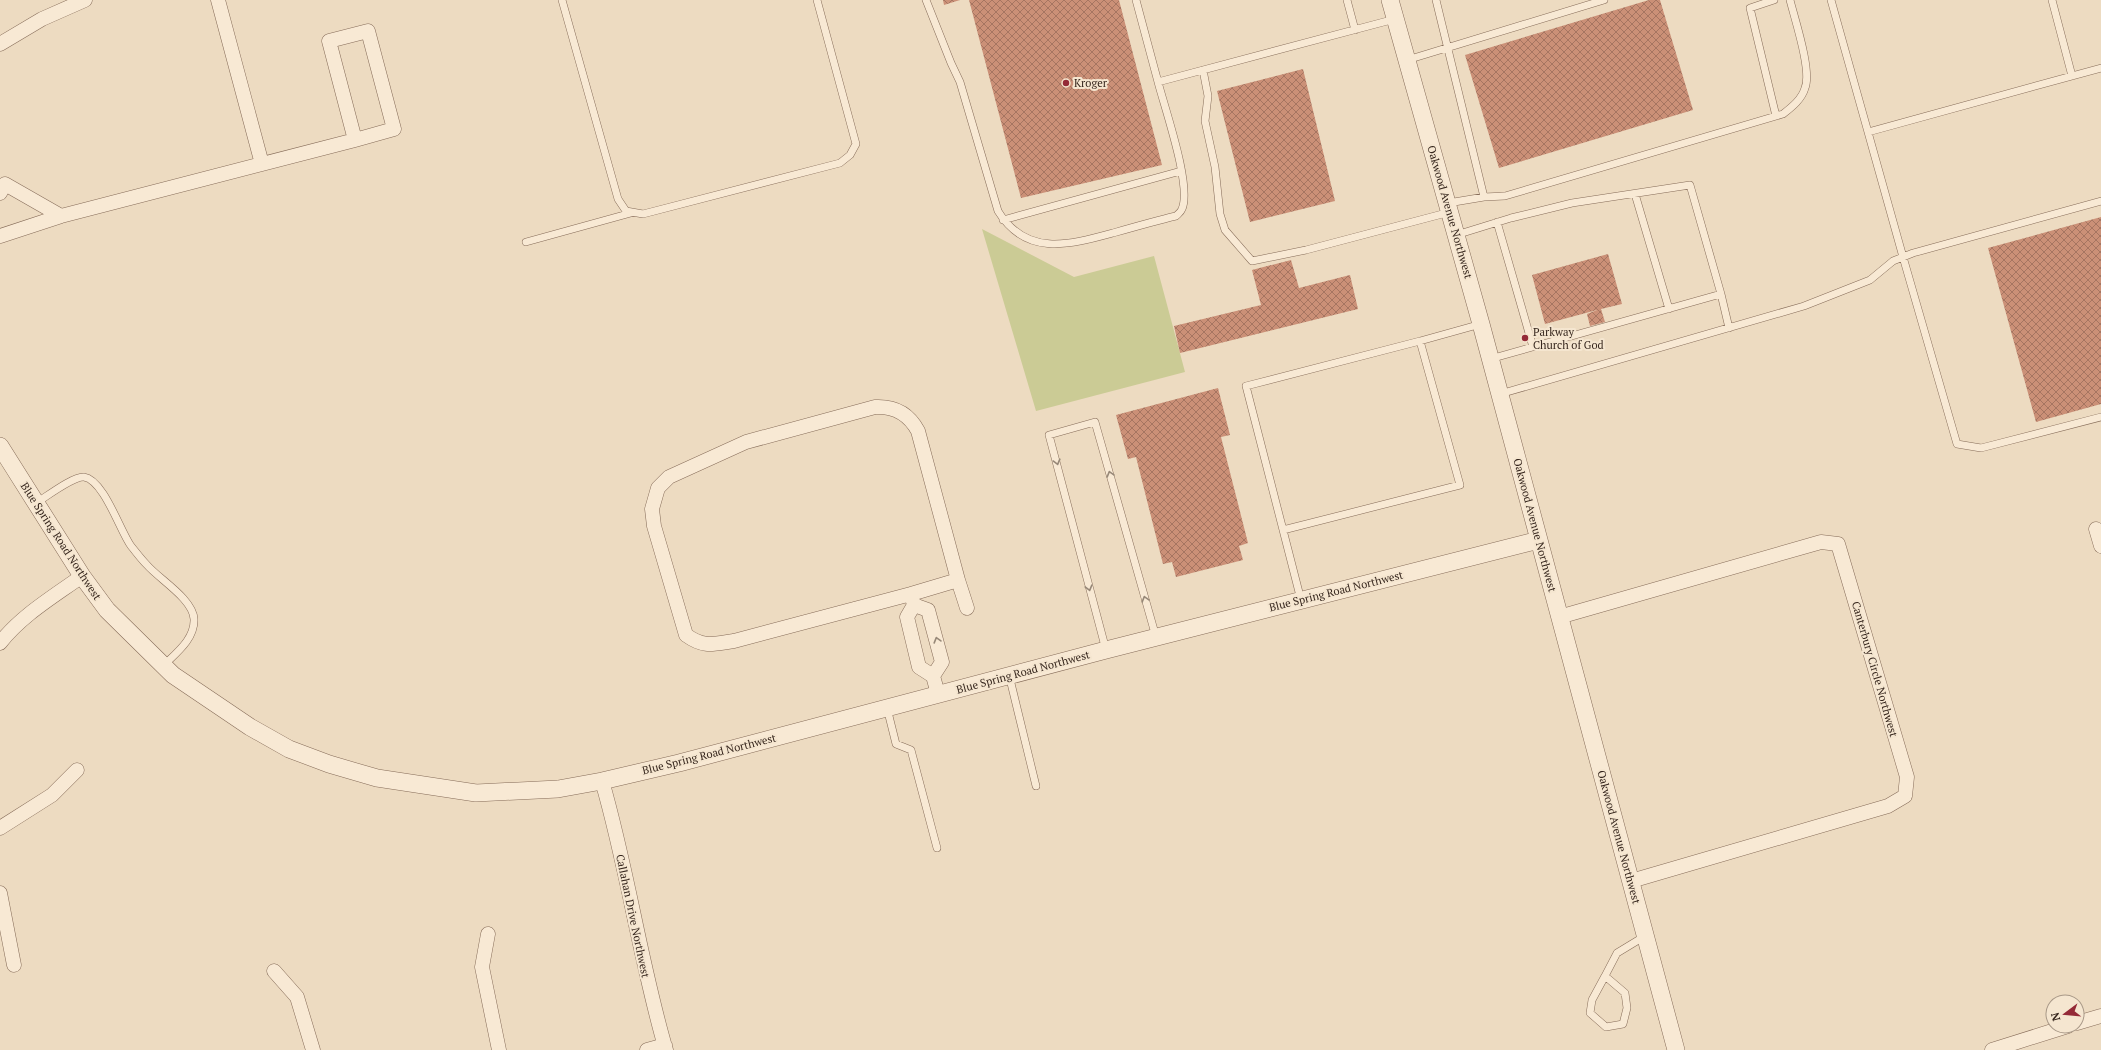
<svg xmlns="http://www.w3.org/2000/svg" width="2101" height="1050" font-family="'PT Serif',serif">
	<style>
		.grass { fill: #cbcb95 }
		.building { fill: url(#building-cross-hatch) }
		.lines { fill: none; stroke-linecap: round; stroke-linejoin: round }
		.service-casing { stroke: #866c59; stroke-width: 8 }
		.minor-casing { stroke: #866c59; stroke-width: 15 }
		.tertiary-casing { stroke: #866c59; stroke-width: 18 }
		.service { stroke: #f8e9d4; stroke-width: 7 }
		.minor { stroke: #f8e9d4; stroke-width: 14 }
		.tertiary { stroke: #f8e9d4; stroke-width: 17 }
		.oneway { stroke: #978878 }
		.poi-dot { fill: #942a37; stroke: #f5e6d0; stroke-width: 1.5 }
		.labels { text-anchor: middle; stroke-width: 4; stroke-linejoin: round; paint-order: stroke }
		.poi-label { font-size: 11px; fill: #36261d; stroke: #f5e6d0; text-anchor: start }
		.street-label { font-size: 11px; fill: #36261d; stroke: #f5e6d0 }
	</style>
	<defs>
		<pattern id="building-cross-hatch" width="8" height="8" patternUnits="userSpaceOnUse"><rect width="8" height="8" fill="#cb9077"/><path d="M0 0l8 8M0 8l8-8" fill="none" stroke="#a67561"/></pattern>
	</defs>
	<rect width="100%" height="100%" fill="#eddbc1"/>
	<path class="grass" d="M982,229L1074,277L1154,256L1185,372L1036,411Z"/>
	<path class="building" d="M943,0H960L944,5Z
		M969,0H1119L1162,165L1021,198Z
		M1649,0H1660L1693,110L1499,168L1465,55Z
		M1303,69L1335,201L1250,222L1217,91Z
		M2101,217V404L2036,422L1988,248Z
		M1608,254L1622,304L1601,309L1605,322L1590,326L1587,314L1597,310L1545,324L1532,275Z
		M1291,260L1299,288L1350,275L1358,309L1180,353L1174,326L1261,305L1252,270Z
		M1218,388L1230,435L1221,437L1248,543L1239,546L1243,560L1176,577L1172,562L1163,564L1136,457L1128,459L1116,415Z"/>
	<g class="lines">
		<g class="service-casing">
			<path id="service" d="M562,0L618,199L626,211L643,214L840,163L850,155L856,144L817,0
				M926,0L951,63L960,82L998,211C1026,257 1069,245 1113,233C1134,227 1155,221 1176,216C1178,214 1181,212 1182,209C1192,186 1165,109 1158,82
				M1136,0L1158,82L1395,19
				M1347,0L1355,30
				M1436,0L1484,197
				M1774,0L1750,8L1776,116
				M1831,0L1903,257L1957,444L1981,448L2101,417
				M2052,0L2072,76
				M1407,60L1604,0
				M1203,70L1208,96L1205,121L1215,167L1220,214L1225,230L1252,261L1306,250L1450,212
				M1868,132L2101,68
				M1635,194L1669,309
				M1448,203L1484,197L1505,196L1783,114C1792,107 1802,99 1805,88C1812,71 1795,20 1790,0
				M1003,220L1181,171
				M1497,222L1533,347
				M1456,235L1511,218L1572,203L1690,185L1721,294L1490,359
				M526,242L631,213
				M1721,294L1729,328
				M1420,341L1481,324
				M1500,394L1804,306L1870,280L1893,261L1913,253L2101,201
				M36,503C46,497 73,476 84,477C104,480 120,531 131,546C136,552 141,559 147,565C159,579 193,599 194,619C195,639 176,653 163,666
				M1283,530L1460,485L1420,341L1246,386L1301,600
				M1106,650L1049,435L1095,422L1156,637
				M1009,675L1036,786
				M887,708L896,744L911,750L937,848
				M1605,976L1625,993L1627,1008L1623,1024L1606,1027L1590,1013L1592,1000Z
				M1605,976L1617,953L1645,936"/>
		</g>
		<g class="minor-casing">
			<path id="minor" d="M218,0L262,164
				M0,44L42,19L85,0
				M0,193L5,184L61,216
				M0,236L61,216L355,140L394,129L368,31L329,41L355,140
				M2096,529L2101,546
				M958,580L967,608
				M911,594L958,580L918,431C909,414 894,406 875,407L746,442L669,477L658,488L652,509L654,526L686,635C704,648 713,644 734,641L911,594L914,605
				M1559,617L1821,542L1838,544L1907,777L1905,796L1888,806L1631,881
				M0,643C22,615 53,597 82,576
				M933,676L942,662L928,610L914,605L907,617L919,667L933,676L938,694
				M602,781C628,870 640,962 666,1050
				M0,828L52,795L77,770
				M0,893L14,965
				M488,934L482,967L499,1050
				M274,971L297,997L313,1050
				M2077,1023L2101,1016
				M647,1050L665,1045
				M1992,1050L2068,1026"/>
		</g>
		<g class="tertiary-casing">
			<path id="tertiary" d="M1390,0L1481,324L1676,1050
				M0,446L82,576L107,610L173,675L250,727L289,749L329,764L377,778L476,793L558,789L602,781L679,763L1106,650L1539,540"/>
		</g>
		<use href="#service" class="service"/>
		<use href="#minor" class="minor"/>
		<use href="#tertiary" class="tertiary"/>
	</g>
	<defs><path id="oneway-chevron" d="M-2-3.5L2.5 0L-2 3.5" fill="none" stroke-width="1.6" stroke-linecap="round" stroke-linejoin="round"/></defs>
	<g class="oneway">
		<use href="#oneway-chevron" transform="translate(1057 462) rotate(75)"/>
		<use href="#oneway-chevron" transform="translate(1110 474) rotate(-106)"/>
		<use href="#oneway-chevron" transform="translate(1089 588) rotate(75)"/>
		<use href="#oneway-chevron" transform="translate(1145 599) rotate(-106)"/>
		<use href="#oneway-chevron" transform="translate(937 640) rotate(-106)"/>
	</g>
	<g class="poi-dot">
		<circle cx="1066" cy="83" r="4"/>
		<circle cx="1525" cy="338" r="4"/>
	</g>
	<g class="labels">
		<g class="poi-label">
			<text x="1074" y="87">Kroger</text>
			<text x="1533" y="336">Parkway<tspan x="1533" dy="13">Church of God</tspan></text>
		</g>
		<g class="street-label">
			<text transform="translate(1450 212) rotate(74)" y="4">Oakwood Avenue Northwest</text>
			<text transform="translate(1535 525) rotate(75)" y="4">Oakwood Avenue Northwest</text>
			<text transform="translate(61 541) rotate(57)" y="4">Blue Spring Road Northwest</text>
			<text transform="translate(1336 591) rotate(-14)" y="4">Blue Spring Road Northwest</text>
			<text transform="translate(1875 669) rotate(74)" y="4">Canterbury Circle Northwest</text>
			<text transform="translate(1023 672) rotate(-15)" y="4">Blue Spring Road Northwest</text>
			<text transform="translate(709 754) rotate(-14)" y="4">Blue Spring Road Northwest</text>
			<text transform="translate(1619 837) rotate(75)" y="4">Oakwood Avenue Northwest</text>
			<text transform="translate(633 916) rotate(78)" y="4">Callahan Drive Northwest</text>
		</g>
	</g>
	<g transform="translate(2065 1014) rotate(254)"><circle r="19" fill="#f5e6d0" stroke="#a99988"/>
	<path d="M0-3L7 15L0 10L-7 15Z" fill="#942a37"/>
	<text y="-6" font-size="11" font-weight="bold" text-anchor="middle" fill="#36261d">N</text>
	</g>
</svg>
